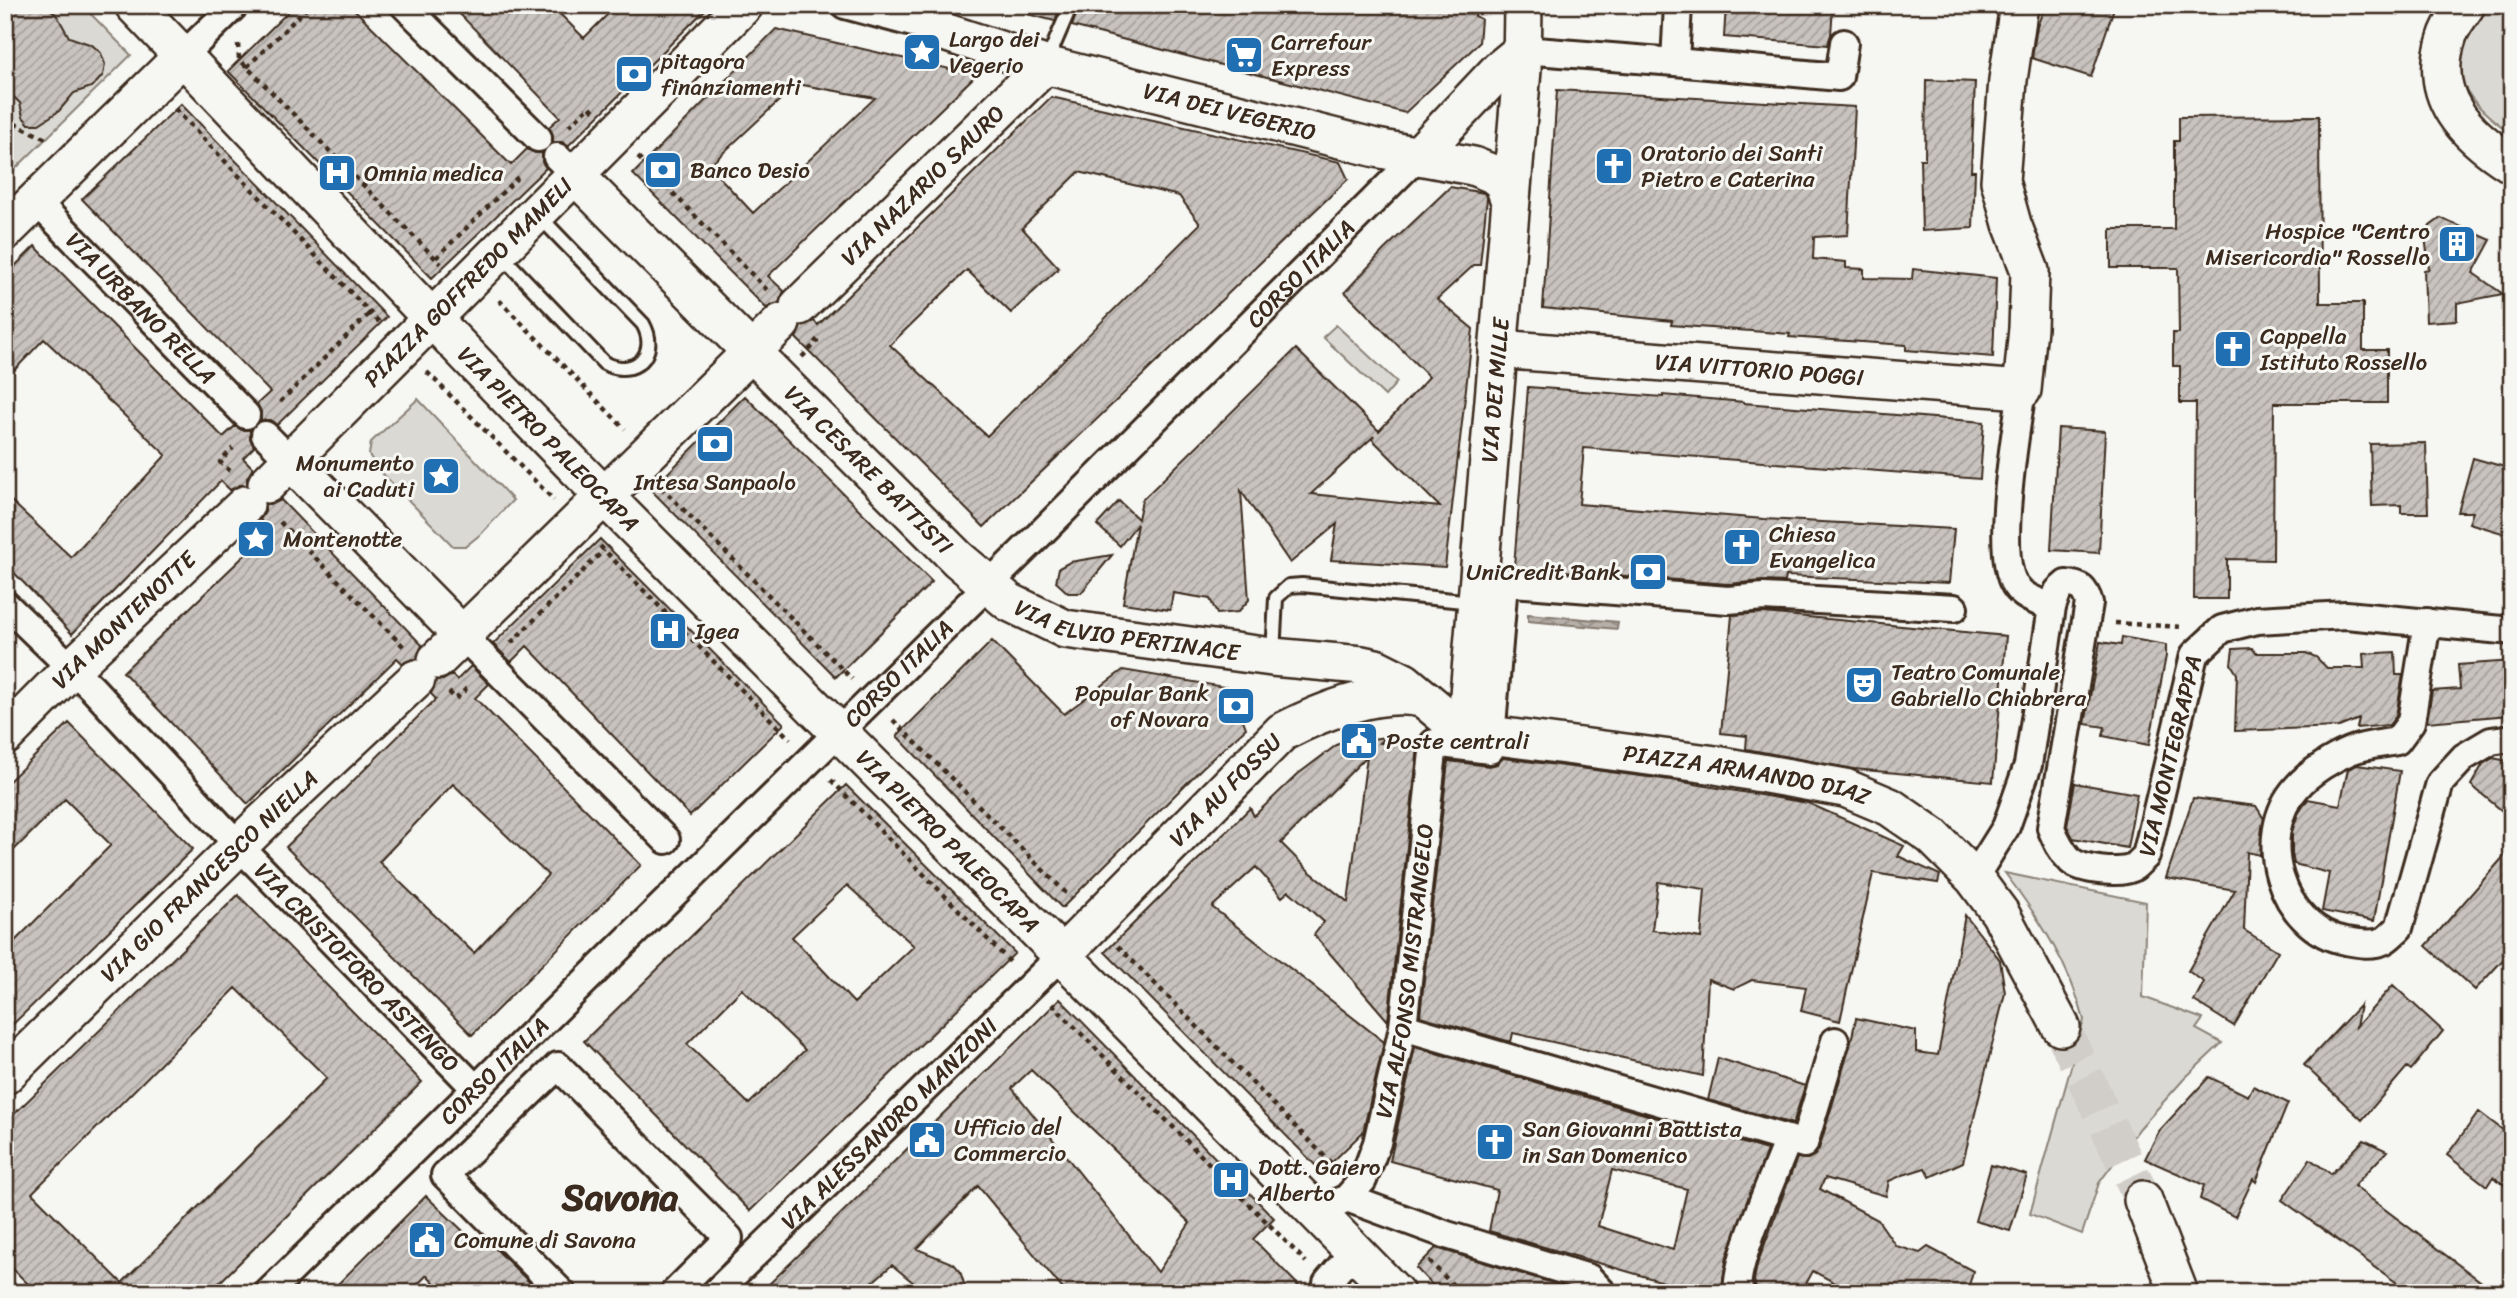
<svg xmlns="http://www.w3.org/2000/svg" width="2517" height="1298" font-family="Sriracha,sans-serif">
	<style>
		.green { fill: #dad9d3; stroke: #8a8278; stroke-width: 2 }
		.water { fill: url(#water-waves); stroke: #857a71; stroke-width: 2 }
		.building { fill: url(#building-hatch); stroke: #3b2a1e; stroke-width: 2; fill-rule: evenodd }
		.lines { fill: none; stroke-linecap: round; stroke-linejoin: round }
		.secondary-tunnel { stroke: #d1cdc8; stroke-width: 37; stroke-dasharray: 37 18; stroke-linecap: butt }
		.lane-casing { stroke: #3b2a1e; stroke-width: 18 }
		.street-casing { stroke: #3b2a1e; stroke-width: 32 }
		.secondary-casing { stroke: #3b2a1e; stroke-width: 42 }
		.path { stroke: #3b2a1e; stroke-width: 4.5; stroke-dasharray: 5 5; stroke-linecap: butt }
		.lane { stroke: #f6f6f2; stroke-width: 12 }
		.street { stroke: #f6f6f2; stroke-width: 26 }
		.secondary { stroke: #f6f6f2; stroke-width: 37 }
		.labels { text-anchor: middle; stroke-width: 6; stroke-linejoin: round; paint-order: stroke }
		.poi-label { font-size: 23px; fill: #3b2a1e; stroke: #f6f6f2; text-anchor: start }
		.street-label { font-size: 23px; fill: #3b2a1e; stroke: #f6f6f2 }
		.town-label { font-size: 37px; font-weight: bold; fill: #3b2a1e; stroke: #f6f6f2 }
	</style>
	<defs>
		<pattern id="water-waves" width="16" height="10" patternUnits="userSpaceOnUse" patternTransform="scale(1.75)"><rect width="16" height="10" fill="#b6b0a9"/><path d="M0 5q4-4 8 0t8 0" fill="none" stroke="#958f89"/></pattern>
		<pattern id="building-hatch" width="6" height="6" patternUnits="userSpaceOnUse" patternTransform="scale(1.75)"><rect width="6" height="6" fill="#c8c3be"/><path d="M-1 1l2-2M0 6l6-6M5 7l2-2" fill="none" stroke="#a49f9a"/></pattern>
	</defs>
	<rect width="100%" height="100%" fill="#f6f6f2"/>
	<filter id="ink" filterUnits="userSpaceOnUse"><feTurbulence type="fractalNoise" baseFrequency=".0143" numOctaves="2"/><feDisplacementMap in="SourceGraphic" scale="14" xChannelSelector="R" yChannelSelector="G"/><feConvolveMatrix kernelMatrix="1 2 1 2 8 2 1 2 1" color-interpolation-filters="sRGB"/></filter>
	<g filter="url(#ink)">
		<path class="green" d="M5,5H82L131,55L5,179Z
			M2484,5H2512V134C2485,115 2450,87 2460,49C2463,35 2477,19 2484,5Z
			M1336,325L1397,382L1385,396L1323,337Z
			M418,399L513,500L482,533L466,546H453L380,471L369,455L371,442Z
			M2005,873L2146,902L2143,997L2203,1019L2196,1029L2222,1043L2184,1079L2140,1128L2099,1183L2082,1234L2030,1214L2084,1020C2070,965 2039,918 2005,873Z"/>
		<path class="water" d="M1528,614L1618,622L1617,629L1528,621Z"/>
		<path class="building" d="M7,5H47L58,17L69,37L92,45L101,53L105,64L103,75L97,82L91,87L74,93L59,111L39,124H29L23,117L20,103L5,89V74L13,68L11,33L5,29Z
			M295,5H350L511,165L527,149L535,153H542V162L546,168L432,278L228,71Z
			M451,5H551L584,38L617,5H710L568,146L562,142H553V135L549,127L560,117Z
			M1028,5H1061L1055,21L1027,14Z
			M1080,5H1474L1475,16L1481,19L1479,43L1405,113L1072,26Z
			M1726,5H1833L1831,35L1828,45L1724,37Z
			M2045,5H2115L2091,77L2032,58L2037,27Z
			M776,29L976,75L768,276L784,291L779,303L766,308L633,174ZM797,84L875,98L753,213L709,166Z
			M1926,80L1975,82L1971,171H1975L1973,228L1922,231L1920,159H1925Z
			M1557,90L1855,107L1848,235L1814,237L1813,259L1846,262V268L1864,269V278L1912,279L1913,269L1996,278L1993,357L1906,350V345L1789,337L1790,334L1671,325L1672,321L1543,308Z
			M1051,97L1340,162L1348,179L984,527L796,338L801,326L814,321L818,325ZM1079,172L1179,196L1200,224L987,436L890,345L967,270L1011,313L1059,268L1022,228Z
			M181,104L387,317L277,425L270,420H261V412L257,404L270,392L82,199Z
			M2319,116L2320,303H2363V350H2387V403H2274L2273,560L2227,559V599H2194L2196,403H2180V366H2173V333H2179L2178,268H2111V229H2174V141H2179V117Z
			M1450,187L1484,193L1487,198L1480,265H1474L1437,299L1473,329L1445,567L1331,560L1337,524L1290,563L1241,491L1249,600L1238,612L1217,614L1210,599L1173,593L1170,610L1123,603L1137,524L1120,546L1097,525L1119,501L1138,519L1142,500L1296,349L1379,431L1429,377L1345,292L1384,250ZM1374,436L1372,439L1440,507L1311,494Z
			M2441,218L2491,240L2473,273L2503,294L2457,303V320L2426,322L2424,270L2429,269L2425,236L2430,226Z
			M35,246L223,437L235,426L242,430H250V438L254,447L243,458L253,468L247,478V485H240L230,490L221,481L72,634L5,563V495L71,557L166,455L44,339L5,380V276Z
			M1528,387L1663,397V395L1744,402V403L1984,422L1980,479L1584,448L1579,504L1764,519L1954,529L1949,583L1786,576L1785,582L1763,581L1728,584L1514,567Z
			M745,396L932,582L836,677L651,490Z
			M2058,428L2105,431L2099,553L2051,550Z
			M2426,443L2428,513H2401V505L2372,506L2370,444Z
			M2473,458L2512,469V536L2469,523L2473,512H2458Z
			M281,500L422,645L417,659L402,663L397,658L248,804L123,672L270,531L260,520L265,512V504H273Z
			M600,539L784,724L690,816L527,646L511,662L493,644Z
			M1112,555L1081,593H1068L1056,582L1059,568L1070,562Z
			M1764,613L2006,636L1993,782L1854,769L1746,749L1747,736L1721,733L1732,615Z
			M2122,637L2166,645V656L2149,745L2103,736L2105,727L2085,724L2100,642L2121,645Z
			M992,641L1064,714L1123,670L1236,689L1239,709L1246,728L1202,768L1062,908L897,736Z
			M2252,648L2256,653H2306L2316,657L2327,668H2364L2363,654L2395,652L2396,675H2403L2396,716L2389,725L2357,728L2359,719L2339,727L2235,731L2237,674L2231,664L2233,649Z
			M2512,661V694L2507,695L2510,715L2427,722L2432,691L2460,689L2458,665Z
			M471,666L489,684L475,698L641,865L472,1035L286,847L436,699L431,694L436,680H443L452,675L457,680ZM453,784L548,875L474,953L379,862Z
			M69,723L193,849L5,1032V951L111,845L65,799L5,859V785Z
			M1386,737L1380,743L1418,746L1388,1021L1314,935L1324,922L1289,891L1282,897L1256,867L1212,907L1384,1042L1363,1132L1322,1172L1105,952L1250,808L1254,816L1298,774L1338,744ZM1367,756L1348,902L1309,871L1281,843Z
			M1503,758L1671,780L1808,803L1904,846L1898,856L1940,875L1938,883L1873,873L1840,1021L1801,1011L1806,987L1752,980L1734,989L1708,979L1703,1076L1513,1033L1511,1042L1420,1016L1448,761L1489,766L1497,764ZM1658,882L1705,889L1701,938L1652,930Z
			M2493,758L2512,762V819L2471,785L2483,764Z
			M2357,765L2400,771L2374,921L2322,911L2329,873L2294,864L2292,853V832L2298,814L2308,799L2340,805L2348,769Z
			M2075,783L2137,794L2127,848L2073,838L2067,826Z
			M846,785L1015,953L750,1211L584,1041ZM847,885L914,946L854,1003L792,937ZM742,989L805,1050L749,1104L687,1044Z
			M2193,798L2256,806L2264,819L2260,855L2247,852L2244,930L2278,951L2234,1026L2194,1001L2204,982L2188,971L2235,890L2166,878Z
			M2512,847V950L2475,990L2426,946Z
			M238,895L422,1082L209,1293H37L5,1261V1123ZM236,988L327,1078L122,1283L32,1193Z
			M1965,915L2000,960L2005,993L1963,1162L1930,1177L1925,1168L1903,1175L1889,1181L1886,1196L1825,1178L1820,1189L1878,1220L1896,1246L1920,1253L1928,1247L1973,1271L1967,1293H1854L1813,1271L1801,1293H1757L1754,1280L1757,1265L1797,1158L1808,1159L1815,1155L1819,1149L1850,1046L1856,1018L1916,1031V1052L1938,1055Z
			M2393,985L2443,1031L2411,1070L2407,1067L2362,1120L2304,1065L2360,1005L2356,1027Z
			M1060,999L1274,1218L1253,1239L1306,1293H1066L978,1186L917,1249L954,1264L960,1271L967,1293H926L892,1265L860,1293H760ZM1031,1070L1190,1223L1158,1272L1012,1088Z
			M1415,1047L1767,1150L1727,1256L1723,1278V1293H1665L1667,1283L1489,1231L1497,1190L1390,1161ZM1612,1170L1687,1189L1673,1250L1598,1226Z
			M1718,1058L1805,1086L1793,1124L1708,1100Z
			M2209,1077L2248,1096L2253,1086L2288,1103L2256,1182L2253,1179L2235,1217L2200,1199L2204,1185L2145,1159L2159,1131Z
			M2479,1112L2512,1137V1190L2493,1177L2487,1186L2447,1155Z
			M2364,1140L2387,1151L2354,1186L2496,1293H2411L2282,1200L2310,1159L2331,1174Z
			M1991,1165L2027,1175L2010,1231L1975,1221Z
			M426,1196L480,1247L487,1240L540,1293H444L427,1275L409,1293H329Z
			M1436,1248L1569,1288L1568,1293H1440L1416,1268Z"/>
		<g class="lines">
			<path class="secondary-tunnel" d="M2061,1027L2143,1200"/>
			<g class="lane-casing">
				<path id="lane" d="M1047,61L1071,5
					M501,255L604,363C634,379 660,354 643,324L539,216
					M1273,654L1276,598L1289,586L1302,585L1473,602"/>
			</g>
			<g class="street-casing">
				<g id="street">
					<path d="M404,5L538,138"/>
					<path d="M845,5L935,29"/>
					<path d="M1523,50L1675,62L1678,5"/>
					<path d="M183,56L235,5"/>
					<path d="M1675,62L1839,77L1844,43"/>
					<path d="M557,157L575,175"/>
					<path id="s1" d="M36,201L246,415"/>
					<path d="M2022,390C2016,430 1994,554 2015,585C2023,598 2039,602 2052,607"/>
					<path d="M265,435L291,461"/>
					<path d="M1487,581L1728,600L1764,597L1954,608"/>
					<path id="s2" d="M5,604L92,688L239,846L475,1088"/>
					<path d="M2427,622L2411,722L2397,741C2382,744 2364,745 2350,751C2333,758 2310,772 2297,787C2253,835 2280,929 2346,941C2357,943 2371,946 2383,941C2388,939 2394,932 2399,928L2440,783L2464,757L2491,741L2512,738"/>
					<path d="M462,635L666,840"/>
					<path id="s3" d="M1974,878L2006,827L2028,765L2052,607L2058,591L2066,584C2081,585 2085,589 2089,603L2051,828C2056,840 2061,851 2071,861C2081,870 2123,875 2134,867C2138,864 2142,859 2146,856L2194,655L2222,629L2257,620L2346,615L2512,631"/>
					<path d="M1403,1027L1804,1144L1835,1041"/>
					<path d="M1347,1198L1447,1235L1589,1278L1603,1293"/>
					<path id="s4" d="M1316,1213L1347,1198L1363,1180L1377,1143L1403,1027L1434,743L1490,750L1504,583"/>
					<path id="s5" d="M268,1293L1036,538L1418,156"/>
					<path d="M562,1293L445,1175L558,1066L729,1238L674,1293"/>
					<path id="s6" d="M715,1293L1063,954"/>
					<path d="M1326,1293L1327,1283L1354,1251"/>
					<path d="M1741,1293L1738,1291C1733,1265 1777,1169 1788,1139"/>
				</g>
			</g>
			<g class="secondary-casing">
				<g id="secondary">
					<path id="s7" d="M134,5C291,169 445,335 604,496C867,762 1134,1024 1395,1293"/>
					<path id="s8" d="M929,5L935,29L1045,65L1376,148L1473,166L1493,174L1503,182L1510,201"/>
					<path d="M2466,5C2460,15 2450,26 2447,38C2427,97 2466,135 2512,164"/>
					<path d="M1418,156L1500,69L1523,50"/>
					<path id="s9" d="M575,175L958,559L1009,602L1065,629L1272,657L1362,665L1376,668L1404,682L1446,717L1475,733L1716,765L1845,788L1890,807L1932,836L1974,878L2000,913L2061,1027"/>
					<path d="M5,231L183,56"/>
					<path id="s10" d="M799,306L1045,65"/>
					<path id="s11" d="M1498,349L2022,390L2028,328L2030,271L2012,224L2000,181L2008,80L2019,5"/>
					<path d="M291,461L462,635"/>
					<path id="s12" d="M267,484L744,5"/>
					<path d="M437,660L781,323"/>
					<path id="s13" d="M1466,730L1522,70L1523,5"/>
					<path id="s14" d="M5,736L71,669L245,505"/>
					<path id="s15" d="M1063,954L1282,732C1321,712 1381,687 1425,699"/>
					<path id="s16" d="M5,1075L264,821L416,679"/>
					<path d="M2143,1200L2179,1293"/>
				</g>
			</g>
			<path class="path" d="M238,44L239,59L441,264
				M247,67L310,5
				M175,109L380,323
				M5,119L46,139
				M569,126L590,106L594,111
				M638,157L769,292
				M436,258L521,174
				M499,300L625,429
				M802,357L817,342L811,336
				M427,372L554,500
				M280,402L370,313
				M230,471L220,462L233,448
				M661,487L852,679
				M280,522L406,649
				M600,546L790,739
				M2115,623L2183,627
				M511,643L604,550
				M449,692L456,699L470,685
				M893,720L1070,897
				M831,780L1011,963
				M1118,946L1337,1169
				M1052,1004L1306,1262
				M1429,1261L1461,1293"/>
			<use href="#lane" class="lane"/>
			<use href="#street" class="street"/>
			<use href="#secondary" class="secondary"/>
		</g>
	</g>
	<defs>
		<g id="sight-square" transform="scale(2.0125)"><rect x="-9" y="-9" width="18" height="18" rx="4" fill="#1f6fb2" stroke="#f6f6f2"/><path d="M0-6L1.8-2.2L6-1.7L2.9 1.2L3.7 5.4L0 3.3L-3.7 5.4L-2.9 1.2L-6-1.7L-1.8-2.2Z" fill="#fff"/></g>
		<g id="supermarket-square" transform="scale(2.0125)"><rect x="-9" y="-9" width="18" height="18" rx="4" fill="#1f6fb2" stroke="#f6f6f2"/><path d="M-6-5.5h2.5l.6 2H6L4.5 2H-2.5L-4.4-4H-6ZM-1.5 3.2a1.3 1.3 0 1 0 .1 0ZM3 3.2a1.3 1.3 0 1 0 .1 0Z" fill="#fff"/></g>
		<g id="bank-square" transform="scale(2.0125)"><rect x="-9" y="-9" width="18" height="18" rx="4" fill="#1f6fb2" stroke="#f6f6f2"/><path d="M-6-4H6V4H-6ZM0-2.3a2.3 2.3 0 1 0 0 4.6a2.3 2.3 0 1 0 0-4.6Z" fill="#fff"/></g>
		<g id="church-square" transform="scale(2.0125)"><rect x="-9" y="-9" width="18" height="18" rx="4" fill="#1f6fb2" stroke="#f6f6f2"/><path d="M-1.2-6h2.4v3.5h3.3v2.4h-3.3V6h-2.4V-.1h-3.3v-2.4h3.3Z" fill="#fff"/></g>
		<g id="hospital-square" transform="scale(2.0125)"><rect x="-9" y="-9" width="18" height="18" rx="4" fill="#1f6fb2" stroke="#f6f6f2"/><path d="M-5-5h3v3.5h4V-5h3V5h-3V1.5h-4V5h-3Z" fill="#fff"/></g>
		<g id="building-square" transform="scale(2.0125)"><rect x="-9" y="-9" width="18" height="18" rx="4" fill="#1f6fb2" stroke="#f6f6f2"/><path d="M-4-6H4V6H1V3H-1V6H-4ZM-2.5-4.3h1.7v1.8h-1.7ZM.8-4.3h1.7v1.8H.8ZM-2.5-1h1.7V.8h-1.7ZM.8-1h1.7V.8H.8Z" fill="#fff"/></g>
		<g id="theatre-square" transform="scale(2.0125)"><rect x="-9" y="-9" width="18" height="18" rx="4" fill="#1f6fb2" stroke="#f6f6f2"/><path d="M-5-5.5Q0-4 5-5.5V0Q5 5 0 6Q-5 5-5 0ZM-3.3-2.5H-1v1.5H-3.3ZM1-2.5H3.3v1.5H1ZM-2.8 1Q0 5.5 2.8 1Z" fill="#fff"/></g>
		<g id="civic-square" transform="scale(2.0125)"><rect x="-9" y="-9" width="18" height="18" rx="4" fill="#1f6fb2" stroke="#f6f6f2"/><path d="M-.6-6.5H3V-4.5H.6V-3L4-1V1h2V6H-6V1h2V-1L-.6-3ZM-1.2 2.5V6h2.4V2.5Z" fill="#fff"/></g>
	</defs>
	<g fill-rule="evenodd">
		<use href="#sight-square" x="922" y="52"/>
		<use href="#supermarket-square" x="1244" y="55"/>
		<use href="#bank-square" x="634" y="74"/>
		<use href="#church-square" x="1614" y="166"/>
		<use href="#bank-square" x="663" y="170"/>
		<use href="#hospital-square" x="337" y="173"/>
		<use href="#building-square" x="2457" y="244"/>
		<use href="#church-square" x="2233" y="349"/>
		<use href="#bank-square" x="715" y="444"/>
		<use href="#sight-square" x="441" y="476"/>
		<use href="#sight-square" x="256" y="539"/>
		<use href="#church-square" x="1742" y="547"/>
		<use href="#bank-square" x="1648" y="572"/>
		<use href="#hospital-square" x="668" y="631"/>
		<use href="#theatre-square" x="1864" y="685"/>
		<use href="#bank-square" x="1236" y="706"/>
		<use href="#civic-square" x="1359" y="741"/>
		<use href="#civic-square" x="927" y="1140"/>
		<use href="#church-square" x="1495" y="1142"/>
		<use href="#hospital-square" x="1231" y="1180"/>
		<use href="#civic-square" x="427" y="1240"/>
	</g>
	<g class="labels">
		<g class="poi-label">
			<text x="949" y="47">Largo dei<tspan x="949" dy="26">Vegerio</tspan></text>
			<text x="1271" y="50">Carrefour<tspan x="1271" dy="26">Express</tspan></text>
			<text x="661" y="69">pitagora<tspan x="661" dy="26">finanziamenti</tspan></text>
			<text x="1641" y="161">Oratorio dei Santi<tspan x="1641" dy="26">Pietro e Caterina</tspan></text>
			<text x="690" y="178">Banco Desio</text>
			<text x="364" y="181">Omnia medica</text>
			<text x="2430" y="239" text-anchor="end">Hospice "Centro<tspan x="2430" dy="26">Misericordia" Rossello</tspan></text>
			<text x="2260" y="344">Cappella<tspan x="2260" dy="26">Istituto Rossello</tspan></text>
			<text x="414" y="471" text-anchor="end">Monumento<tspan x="414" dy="26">ai Caduti</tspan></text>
			<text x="715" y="490" text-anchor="middle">Intesa Sanpaolo</text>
			<text x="1769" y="542">Chiesa<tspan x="1769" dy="26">Evangelica</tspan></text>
			<text x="283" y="547">Montenotte</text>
			<text x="1621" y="580" text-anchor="end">UniCredit Bank</text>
			<text x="695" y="639">Igea</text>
			<text x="1891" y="680">Teatro Comunale<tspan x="1891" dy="26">Gabriello Chiabrera</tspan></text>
			<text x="1209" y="701" text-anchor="end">Popular Bank<tspan x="1209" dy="26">of Novara</tspan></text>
			<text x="1386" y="749">Poste centrali</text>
			<text x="954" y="1135">Ufficio del<tspan x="954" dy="26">Commercio</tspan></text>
			<text x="1522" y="1137">San Giovanni Battista<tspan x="1522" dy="26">in San Domenico</tspan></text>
			<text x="1258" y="1175">Dott. Gaiero<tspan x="1258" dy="26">Alberto</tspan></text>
			<text x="454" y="1248">Comune di Savona</text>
		</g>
		<g class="street-label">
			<text dy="8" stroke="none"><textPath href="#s8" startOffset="331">VIA DEI VEGERIO</textPath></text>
			<text dy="8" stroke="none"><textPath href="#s10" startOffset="173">VIA NAZARIO SAURO</textPath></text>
			<text dy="8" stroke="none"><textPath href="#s5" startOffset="1451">CORSO ITALIA</textPath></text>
			<text dy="8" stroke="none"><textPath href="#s12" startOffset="285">PIAZZA GOFFREDO MAMELI</textPath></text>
			<text dy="8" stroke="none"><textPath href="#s1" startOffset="150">VIA URBANO RELLA</textPath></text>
			<text dy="8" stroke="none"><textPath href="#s11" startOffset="262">VIA VITTORIO POGGI</textPath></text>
			<text dy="8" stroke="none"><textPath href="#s13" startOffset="341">VIA DEI MILLE</textPath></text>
			<text dy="8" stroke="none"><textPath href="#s7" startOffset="600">VIA PIETRO PALEOCAPA</textPath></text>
			<text dy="8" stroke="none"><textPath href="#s9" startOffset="416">VIA CESARE BATTISTI</textPath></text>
			<text dy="8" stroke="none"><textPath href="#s14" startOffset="166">VIA MONTENOTTE</textPath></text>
			<text dy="8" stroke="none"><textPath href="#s9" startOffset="732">VIA ELVIO PERTINACE</textPath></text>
			<text dy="8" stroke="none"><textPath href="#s5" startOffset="884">CORSO ITALIA</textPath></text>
			<text dy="8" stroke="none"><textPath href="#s3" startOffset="798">VIA MONTEGRAPPA</textPath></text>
			<text dy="8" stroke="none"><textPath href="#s9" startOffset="1379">PIAZZA ARMANDO DIAZ</textPath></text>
			<text dy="8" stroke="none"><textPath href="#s15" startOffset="231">VIA AU FOSSU</textPath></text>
			<text dy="8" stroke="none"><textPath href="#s7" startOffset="1167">VIA PIETRO PALEOCAPA</textPath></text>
			<text dy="8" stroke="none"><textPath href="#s16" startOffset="285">VIA GIO FRANCESCO NIELLA</textPath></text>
			<text dy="8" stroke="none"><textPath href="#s2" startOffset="506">VIA CRISTOFORO ASTENGO</textPath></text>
			<text dy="8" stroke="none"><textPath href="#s4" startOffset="273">VIA ALFONSO MISTRANGELO</textPath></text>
			<text dy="8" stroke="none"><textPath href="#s5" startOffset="317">CORSO ITALIA</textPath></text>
			<text dy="8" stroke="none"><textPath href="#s6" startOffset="243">VIA ALESSANDRO MANZONI</textPath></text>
		</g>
		<g class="town-label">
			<text x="620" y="1210">Savona</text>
		</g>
	</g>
	<rect width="2517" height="1298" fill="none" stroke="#f6f6f2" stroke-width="28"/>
	<rect x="14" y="14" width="2489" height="1270" fill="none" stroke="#3b2a1e" stroke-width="2.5" filter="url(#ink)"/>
</svg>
